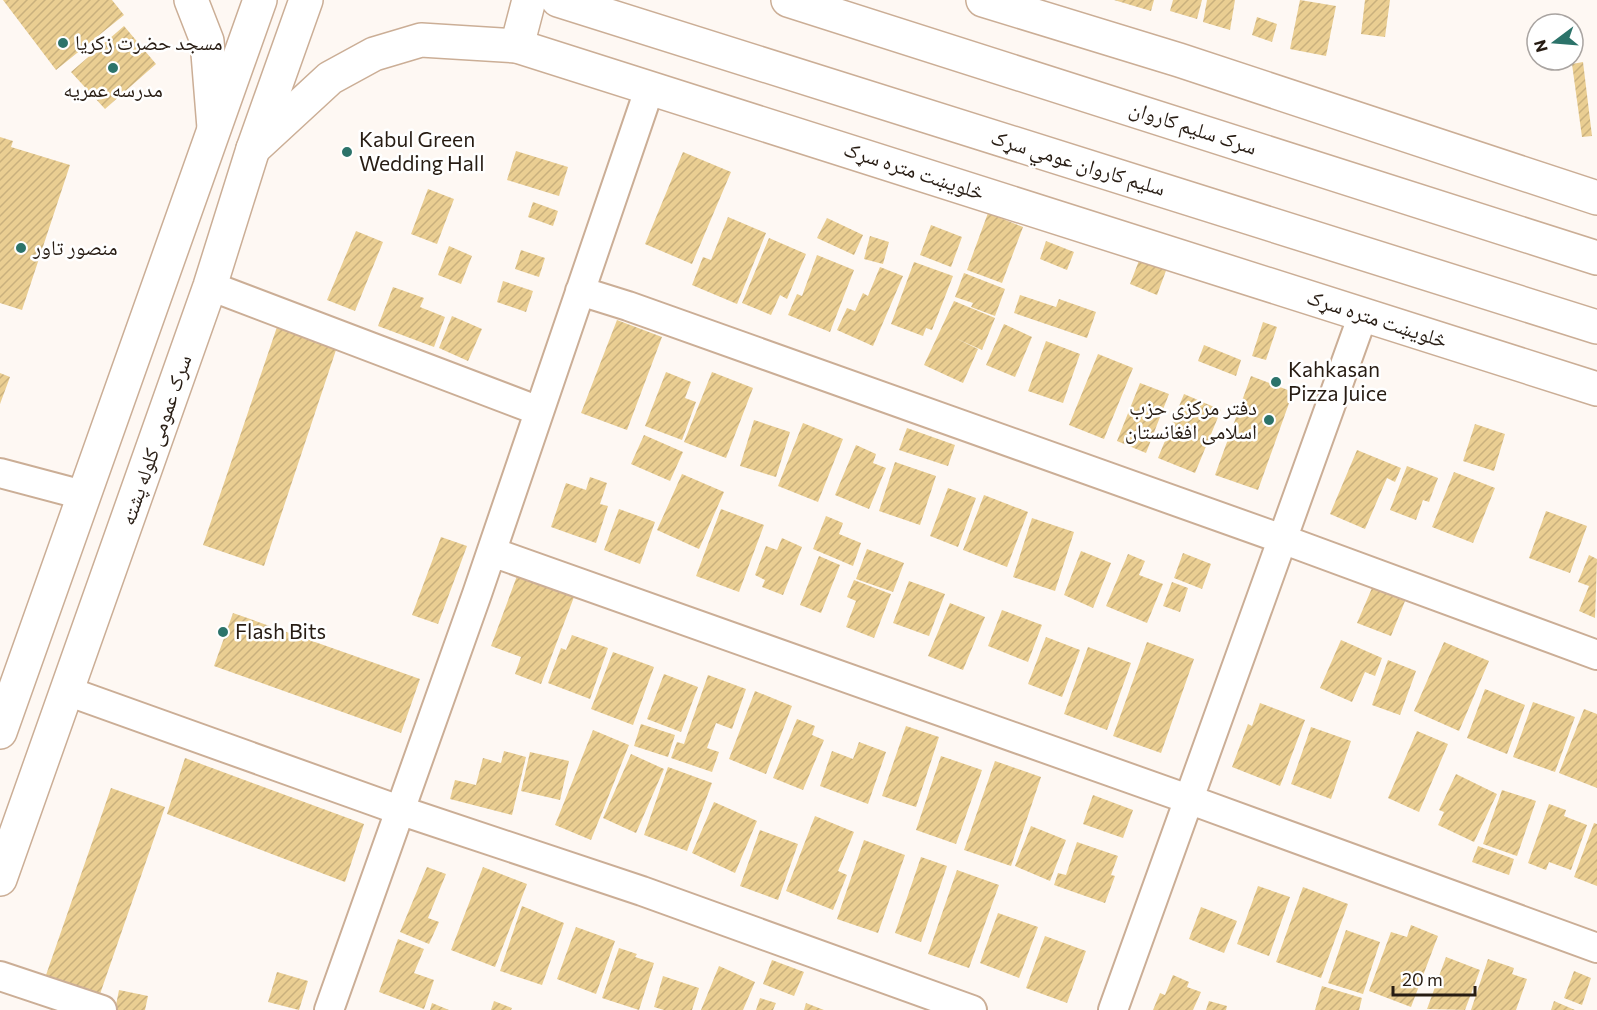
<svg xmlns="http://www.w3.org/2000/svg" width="1597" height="1010" font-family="Commissioner,'Noto Naskh Arabic',sans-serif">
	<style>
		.building { fill: url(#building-hatch) }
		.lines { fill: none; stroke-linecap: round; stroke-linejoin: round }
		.minor-casing { stroke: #cbae96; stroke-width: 32 }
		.tertiary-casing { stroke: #cbae96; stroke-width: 36 }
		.secondary-casing { stroke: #cbae96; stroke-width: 36 }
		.primary-casing { stroke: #cbae96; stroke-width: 36 }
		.minor { stroke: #fff; stroke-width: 28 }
		.tertiary { stroke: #fff; stroke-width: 33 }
		.secondary { stroke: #fff; stroke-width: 33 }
		.primary { stroke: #fff; stroke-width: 33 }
		.poi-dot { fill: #2c736a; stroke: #fff; stroke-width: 2 }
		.labels { text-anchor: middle; stroke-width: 5; stroke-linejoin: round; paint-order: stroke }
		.poi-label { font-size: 21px; fill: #271c13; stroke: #fff; text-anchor: start }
		.street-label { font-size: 21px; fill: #271c13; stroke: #fff }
	</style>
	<defs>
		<pattern id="building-hatch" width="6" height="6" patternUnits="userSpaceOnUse" patternTransform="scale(1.5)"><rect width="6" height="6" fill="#eace92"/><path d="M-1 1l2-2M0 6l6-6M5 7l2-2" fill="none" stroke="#c9b07d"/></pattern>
	</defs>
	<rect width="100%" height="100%" fill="#fef8f3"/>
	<path class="building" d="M3,0H112L124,15L56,70Z
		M1114,0H1154L1151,11Z
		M1173,0H1202L1197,19L1170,11Z
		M1207,0H1235L1230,30L1203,22Z
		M1300,0L1336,6L1326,56L1290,49Z
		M1365,0H1390L1385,37L1361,34Z
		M1257,17L1277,24L1272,42L1252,35Z
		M124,26L156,64L105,109L71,72Z
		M1583,62L1592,136L1582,137L1572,64Z
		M0,137L13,141L11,147L70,165L22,310L0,303Z
		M516,151L568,167L559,196L507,180Z
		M683,152L731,172L692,264L645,244Z
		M428,189L454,199L437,244L411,234Z
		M533,202L558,211L553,226L528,217Z
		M988,213L1023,227L1002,283L967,270Z
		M728,217L766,233L737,304L692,285L703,257L711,260Z
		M827,218L863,235L854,255L817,238Z
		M931,225L962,237L951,267L920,255Z
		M356,231L383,242L355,311L327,300Z
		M870,236L889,242L883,264L864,259Z
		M769,238L806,254L787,299L780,295L771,315L742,303Z
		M1046,241L1074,252L1067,270L1040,259Z
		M449,246L472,256L461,284L438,275Z
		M521,250L545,258L539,277L515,269Z
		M817,255L854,270L830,332L788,315L797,294L802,296Z
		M1140,258L1167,268L1157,295L1130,284Z
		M914,262L953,276L932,330L926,328L923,336L891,324Z
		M880,267L903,276L873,346L837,330L847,308L855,311L863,293L868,296Z
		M964,273L1005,289L995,316L971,307L973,303L955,297Z
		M503,281L533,291L526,312L497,302Z
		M393,287L424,298L420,307L445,317L434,347L378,326Z
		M1020,295L1056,307L1059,299L1096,312L1087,338L1014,313Z
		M954,301L995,318L982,350L955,338L978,349L963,383L924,365Z
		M452,316L482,329L468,361L439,348Z
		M617,320L662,337L627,430L581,413Z
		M1263,322L1277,327L1266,360L1252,356Z
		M278,324L338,344L264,566L203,545Z
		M1004,324L1032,337L1015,377L986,365Z
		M1046,341L1080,354L1063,403L1028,391Z
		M1204,345L1241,360L1236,376L1198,361Z
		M1098,354L1133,368L1104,439L1069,425Z
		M666,372L691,382L685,398L696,402L682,440L645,426Z
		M712,372L753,388L726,458L684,442Z
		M0,373L10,377L0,404Z
		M1251,376L1293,392L1258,490L1215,475Z
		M1140,383L1169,394L1146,453L1117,441Z
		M1184,394L1221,410L1195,473L1158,458Z
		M754,420L790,432L776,477L740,466Z
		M803,423L843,439L818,502L778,486Z
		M1475,424L1505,434L1494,471L1463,461Z
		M907,428L955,445L948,466L899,450Z
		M644,435L683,452L670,481L631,464Z
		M856,445L876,454L873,463L886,468L869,509L835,495Z
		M1357,450L1401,468L1395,482L1387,478L1365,529L1330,514Z
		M895,462L936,476L920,525L879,511Z
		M1407,466L1438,478L1429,502L1423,500L1416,520L1390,510Z
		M1454,472L1495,488L1473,543L1432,527Z
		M682,474L724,492L699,549L657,530Z
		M590,477L607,483L600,504L608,506L596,543L551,527L566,483L586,490Z
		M948,488L976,498L958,547L930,536Z
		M984,495L1028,512L1007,567L963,550Z
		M619,509L655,522L640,564L604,550Z
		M721,509L764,525L739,592L696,576Z
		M1546,511L1587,526L1570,573L1529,558Z
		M826,516L843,523L839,534L861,543L853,566L813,549Z
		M1032,518L1074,532L1055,591L1013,577Z
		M441,537L467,546L438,624L412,615Z
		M782,538L802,547L783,595L762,587L765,580L755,575L766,546L777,550Z
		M867,549L904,563L893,592L856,579Z
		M1081,551L1111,563L1093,608L1064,595Z
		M1183,553L1211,564L1202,589L1174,578Z
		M1128,554L1145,561L1139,575L1163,584L1147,623L1106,606Z
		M1589,555L1597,559L1595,618L1579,611L1589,586L1578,582Z
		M819,556L840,565L821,613L800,605Z
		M520,568L577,589L541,684L515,674L521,657L491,646Z
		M854,580L891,594L874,638L846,627L856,601L847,597Z
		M909,581L945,594L929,636L893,623Z
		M1172,582L1188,588L1180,612L1163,606Z
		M1372,588L1405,601L1391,636L1357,623Z
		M950,603L985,617L963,670L928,656Z
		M1002,610L1042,625L1028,662L988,646Z
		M233,613L420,679L401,733L214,666Z
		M572,635L608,648L590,699L548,683L561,648L566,650Z
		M1046,637L1080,650L1062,697L1028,684Z
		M1341,640L1382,658L1375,676L1365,672L1352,702L1320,688Z
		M1147,642L1194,659L1161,753L1113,736Z
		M1444,642L1489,661L1459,731L1414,711Z
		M1088,647L1131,663L1107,730L1064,714Z
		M613,652L654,667L633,725L591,709Z
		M1388,660L1416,671L1400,715L1372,705Z
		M664,674L698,687L681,732L647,719Z
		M708,675L746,689L732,729L716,723L707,748L719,752L712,772L671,758L677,742L684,744Z
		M1485,689L1525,705L1507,754L1467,738Z
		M755,691L792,706L766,774L729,759Z
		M1533,702L1575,717L1555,772L1513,757Z
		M1260,703L1305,720L1280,786L1232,767L1248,724L1252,726Z
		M1584,709L1597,714V788L1559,773Z
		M797,719L815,726L812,735L824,740L803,790L773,778Z
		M641,724L675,735L668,757L634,746Z
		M906,726L939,737L916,807L882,796Z
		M1311,727L1351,741L1331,799L1291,784Z
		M593,730L629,745L591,840L555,825Z
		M1417,731L1448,744L1419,812L1388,798Z
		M859,742L886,752L868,804L820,786L832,751L853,759Z
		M504,751L526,757L512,815L450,799L455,780L476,785L483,758L501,763Z
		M530,752L569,761L560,800L521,791Z
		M631,754L664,769L636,833L603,818Z
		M941,756L982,770L956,844L916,830Z
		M185,758L364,824L345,882L167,814Z
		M995,761L1041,777L1011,866L964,850Z
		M668,767L712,783L687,851L644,835Z
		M1456,774L1497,794L1474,842L1438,825L1444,812L1439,810Z
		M111,788L165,807L100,994L46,975Z
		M1502,790L1536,801L1517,856L1483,844Z
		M1093,795L1133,810L1123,838L1083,824Z
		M714,802L757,821L735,873L692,853Z
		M1549,804L1566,810L1564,816L1587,825L1571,870L1549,862L1546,870L1528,863Z
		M815,816L854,832L838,871L847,875L833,910L786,891Z
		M1594,823L1597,824V886L1574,877Z
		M1031,826L1066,840L1050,881L1015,866Z
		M760,830L798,844L778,900L740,886Z
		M864,840L905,855L878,933L837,919Z
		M1077,842L1118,856L1111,875L1115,876L1105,903L1054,885L1058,873L1066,875Z
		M1478,846L1514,859L1509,875L1472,862Z
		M921,857L947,866L921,942L895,933Z
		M427,867L446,874L428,918L439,922L429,944L400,932Z
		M483,867L527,884L495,967L451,950Z
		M957,870L999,885L969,968L928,954Z
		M1258,886L1290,897L1269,956L1237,944Z
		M1303,887L1348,904L1321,978L1276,962Z
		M522,906L564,923L542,985L500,971Z
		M1201,907L1237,921L1224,953L1189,939Z
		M998,913L1038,927L1019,978L980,963Z
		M1411,925L1438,936L1411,1007L1369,991L1391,932L1407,937Z
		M576,927L615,941L596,994L557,979Z
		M1346,930L1380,942L1363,994L1328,983Z
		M1045,936L1086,951L1067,1003L1026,988Z
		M398,939L424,949L414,973L434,980L424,1009L379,992Z
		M619,948L637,954L635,957L654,963L639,1010L602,998Z
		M1446,957L1480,970L1465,1010L1427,1009Z
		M1488,959L1514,968L1512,974L1527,979L1516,1010H1471Z
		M772,960L804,972L794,996L763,984Z
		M719,966L755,982L743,1010H701Z
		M1574,971L1591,978L1582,1005L1564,998Z
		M277,972L308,981L299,1010L268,1002Z
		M1173,975L1189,982L1187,987L1201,992L1193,1010H1153L1160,993L1165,995Z
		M663,976L699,988L692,1010H664L654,1007Z
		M1322,986L1362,998L1359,1010H1315Z
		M119,990L148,996L145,1010H115Z
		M760,998L776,1003L773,1010H756Z
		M494,1001L512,1008L511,1010H491Z
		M1209,1001L1227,1006L1226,1010H1206Z
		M1554,1001L1575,1010H1551Z
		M432,1003L449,1010H430Z
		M806,1003L824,1010H804Z"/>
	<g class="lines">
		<g class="minor-casing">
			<path id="minor" d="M210,286L539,411
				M580,291L628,306L1282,539L1597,655
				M0,473L83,495
				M492,552L1188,799L1597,948
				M67,691L399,810L642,891L972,1010
				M0,976L102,1010
				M329,1010L477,594L650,87
				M1113,1010L1363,315"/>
		</g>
		<g class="tertiary-casing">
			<path id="tertiary" d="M191,0L207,41L214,128
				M983,0L1179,60L1597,198
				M253,149L330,78L374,54L421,40L517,46L1597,389"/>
		</g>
		<g class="secondary-casing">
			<path id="secondary" d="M0,732L260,0
				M0,879L210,286L253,149L306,0"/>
		</g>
		<g class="primary-casing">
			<path id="primary" d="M558,0L1597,327
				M788,0L1597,258
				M517,46L529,0"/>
		</g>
		<use href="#minor" class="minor"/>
		<use href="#tertiary" class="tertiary"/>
		<use href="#secondary" class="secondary"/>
		<use href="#primary" class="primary"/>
	</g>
	<g class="poi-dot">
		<circle cx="63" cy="43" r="6"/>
		<circle cx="113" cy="68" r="6"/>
		<circle cx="347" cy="152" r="6"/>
		<circle cx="21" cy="248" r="6"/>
		<circle cx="1276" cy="382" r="6"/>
		<circle cx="1269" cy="420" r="6"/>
		<circle cx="223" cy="632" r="6"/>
	</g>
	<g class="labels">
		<g class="poi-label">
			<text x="75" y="50">مسجد حضرت زکریا</text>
			<text x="113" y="97" text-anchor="middle">مدرسه عمریه</text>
			<text x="359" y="147">Kabul Green<tspan x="359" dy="24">Wedding Hall</tspan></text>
			<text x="33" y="255">منصور تاور</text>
			<text x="1288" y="377">Kahkasan<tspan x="1288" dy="24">Pizza Juice</tspan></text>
			<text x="1257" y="415" text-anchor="end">دفتر مرکزی حزب<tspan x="1257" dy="24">اسلامی افغانستان</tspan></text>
			<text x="235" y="639">Flash Bits</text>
		</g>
		<g class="street-label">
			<text transform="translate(1193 128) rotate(18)" y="7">سرک سلیم کاروان</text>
			<text transform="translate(1078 163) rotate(17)" y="7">سلیم کاروان عومي سړک</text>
			<text transform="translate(914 171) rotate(18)" y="7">څلویښت متره سړک</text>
			<text transform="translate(1377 319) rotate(18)" y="7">څلویښت متره سړک</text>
			<text transform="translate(156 440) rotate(-71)" y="7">سرک عمومی کلوله پشته</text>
		</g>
	</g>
	<g transform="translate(1555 42) rotate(254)"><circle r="28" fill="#ffffff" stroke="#a9a4a1" stroke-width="1.5"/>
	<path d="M0-4.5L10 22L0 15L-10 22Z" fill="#2c736a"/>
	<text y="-9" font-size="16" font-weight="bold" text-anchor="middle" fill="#271c13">N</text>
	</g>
	<path d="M1393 986v9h82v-9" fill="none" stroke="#271c13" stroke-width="3"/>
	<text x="1402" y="986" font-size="18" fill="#271c13" stroke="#ffffff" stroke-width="4.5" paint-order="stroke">20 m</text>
</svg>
